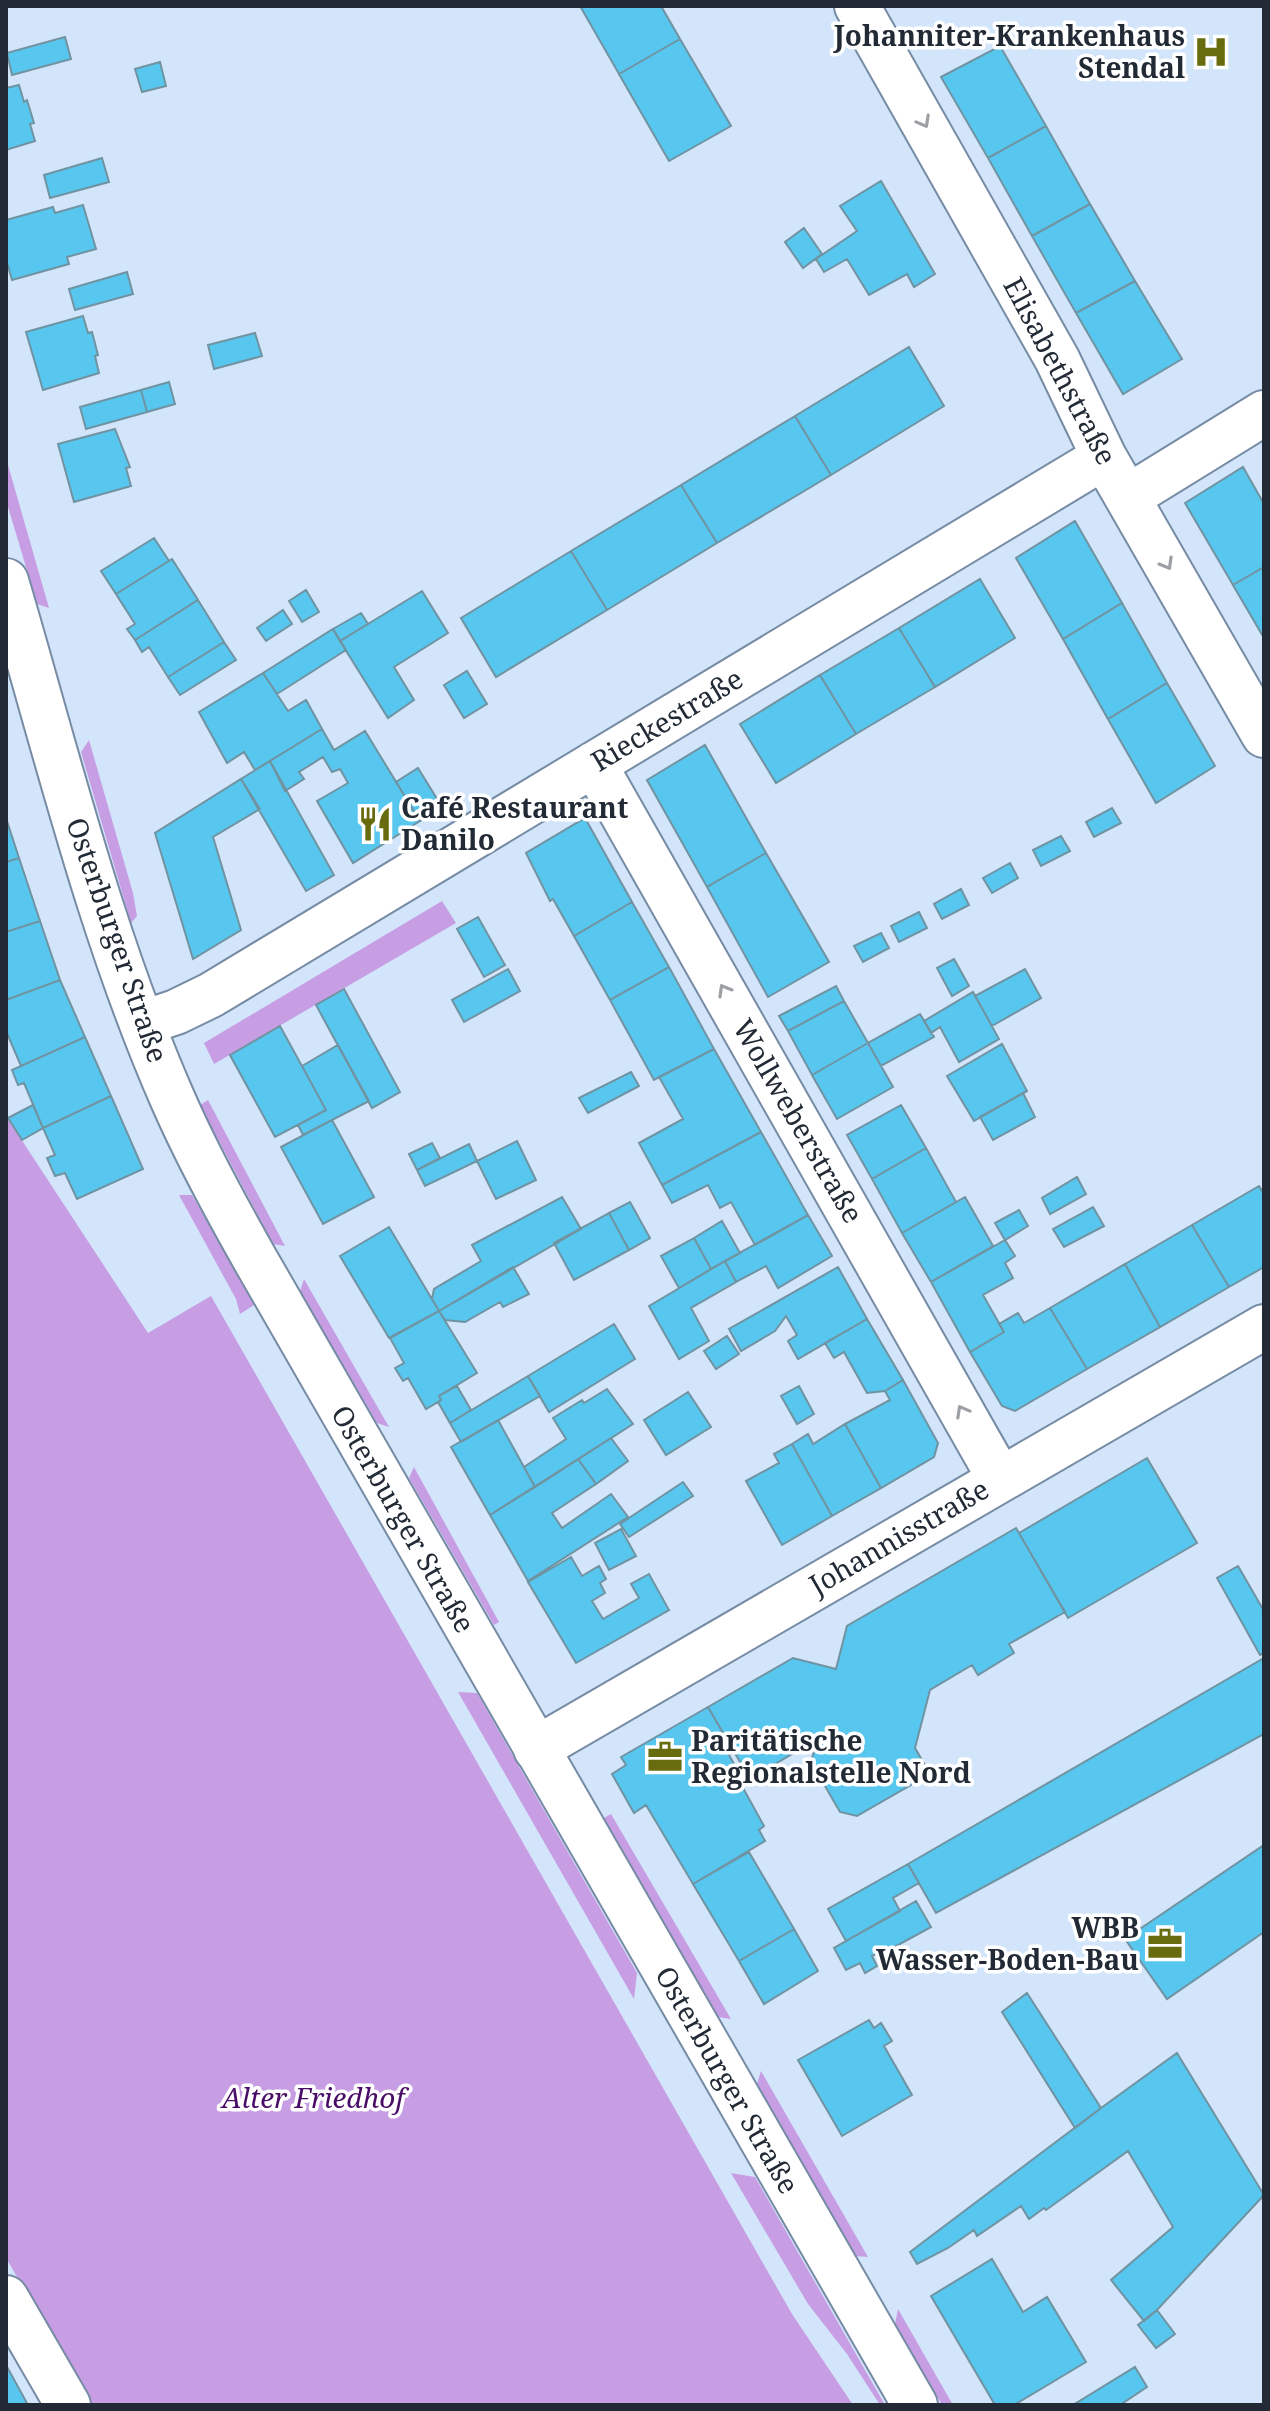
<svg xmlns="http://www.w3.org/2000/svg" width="1270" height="2411" font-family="'Noto Serif',serif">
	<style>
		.green { fill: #c79ee4 }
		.building { fill: #58c7ef; stroke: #7093a2; stroke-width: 2 }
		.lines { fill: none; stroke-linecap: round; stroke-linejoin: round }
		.minor-casing { stroke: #768ba4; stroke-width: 48 }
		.tertiary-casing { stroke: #768ba4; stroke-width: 48 }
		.minor { stroke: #fff; stroke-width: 44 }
		.tertiary { stroke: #fff; stroke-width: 44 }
		.oneway { stroke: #9ca0a4 }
		.labels { text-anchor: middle; stroke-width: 7; stroke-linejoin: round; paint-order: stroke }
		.poi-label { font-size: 28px; font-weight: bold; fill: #222b35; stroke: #fff; text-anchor: end }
		.street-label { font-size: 28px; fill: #222b35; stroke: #fff }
		.park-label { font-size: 28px; font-style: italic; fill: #490c67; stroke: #fff }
	</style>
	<rect width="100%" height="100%" fill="#d3e5fb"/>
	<path class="green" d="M6,458L49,608L37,604L6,500Z
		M89,740L133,893L137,916L131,923L81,752Z
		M442,901L456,923L214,1064L204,1043Z
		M208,1100L285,1246L273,1244L200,1105Z
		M6,1116L148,1333L211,1296L792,2314L853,2405H92L6,2258Z
		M179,1195H192L254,1305L240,1314L236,1299Z
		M304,1279L389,1427L377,1423L300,1292Z
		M414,1467L499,1622L494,1625L409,1478Z
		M458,1692L477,1693L637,1973L634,1999Z
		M611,1814L731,2019L718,2017L604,1818Z
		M761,2071L868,2257L855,2256L757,2084Z
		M731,2173L755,2177L885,2405H880L847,2354L808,2304Z
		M898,2309L953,2405H942L895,2324Z"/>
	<path class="building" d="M580,6H661L680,39L619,74Z
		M65,37L71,59L12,75L7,53Z
		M680,39L731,126L669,161L619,74Z
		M1000,46L1046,126L988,158L941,77Z
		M160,62L166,86L142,92L135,69Z
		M19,85L24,102L27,100L34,123L30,124L35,141L6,150V88Z
		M1046,126L1090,204L1032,236L988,158Z
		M102,158L109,182L50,198L44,175Z
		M881,181L935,274L914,287L907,274L869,295L847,259L824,272L816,259L857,231L840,206Z
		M1090,204L1135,281L1076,313L1032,236Z
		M83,205L96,249L67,257L69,264L12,280L6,259V220L53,207L55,213Z
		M804,228L822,254L803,268L785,242Z
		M127,272L133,294L75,310L69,289Z
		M1135,281L1182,359L1123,394L1076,313Z
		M83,316L88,333L92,332L98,355L95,356L99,373L43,390L26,332Z
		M255,333L262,356L214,369L208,345Z
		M909,347L944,406L831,475L795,416Z
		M169,382L175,404L147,412L141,390Z
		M141,390L147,412L86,429L80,407Z
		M795,416L831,475L717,543L681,485Z
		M115,429L130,467L126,468L131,486L74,502L58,444Z
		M1243,467L1264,504V567L1233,585L1185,503Z
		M681,485L717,543L607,610L571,551Z
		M1075,521L1122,603L1063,639L1016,558Z
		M154,538L169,561L116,594L101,571Z
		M571,551L607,610L496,677L461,618Z
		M172,559L198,600L135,640L127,629L135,624L116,594Z
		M1264,567V638L1233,585Z
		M980,579L1015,638L935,687L899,628Z
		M306,590L319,612L302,622L289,601Z
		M422,591L448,633L394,667L414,700L388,718L340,641Z
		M198,600L224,642L168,677L149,647L142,652L135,640Z
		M1122,603L1167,683L1108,719L1063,639Z
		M283,610L292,624L266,641L257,628Z
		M361,613L368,624L340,641L333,629Z
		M899,628L935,687L856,734L820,675Z
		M333,629L346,650L277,694L263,673Z
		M224,642L236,660L180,695L168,677Z
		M467,671L487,704L464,718L444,685Z
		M263,673L288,711L306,700L322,729L255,770L244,752L227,763L199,712Z
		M820,675L856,734L776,783L740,724Z
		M1167,683L1215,766L1156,803L1108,719Z
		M322,729L334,750L365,731L420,821L353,863L317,801L348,783L340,769L332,772L323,757L299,772L304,779L285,791L270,761Z
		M705,745L766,853L707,887L647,780Z
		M270,761L334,875L306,891L241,779Z
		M418,768L442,807L420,821L396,782Z
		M241,779L260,809L213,837L241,930L193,959L155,833Z
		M1112,808L1121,823L1094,837L1086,822Z
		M6,818L19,858L6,862Z
		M585,818L632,902L574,936L553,899L550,901L526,853Z
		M1061,836L1070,851L1041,866L1033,850Z
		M766,853L829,962L768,997L707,887Z
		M19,858L40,921L6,932V862Z
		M1010,863L1018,878L992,893L983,878Z
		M961,889L969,905L942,919L934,904Z
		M632,902L669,967L610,1000L574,936Z
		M919,912L927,928L899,942L891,926Z
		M478,917L505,965L484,977L457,929Z
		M40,921L60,980L6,1000V932Z
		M881,933L889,948L863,962L854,946Z
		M954,959L969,986L952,996L937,968Z
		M669,967L714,1049L654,1080L610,1000Z
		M508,969L520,991L464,1022L452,1000Z
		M1025,969L1041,998L992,1026L975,996Z
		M60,980L85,1037L21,1066L6,1031V1000Z
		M836,986L844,1001L788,1031L779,1016Z
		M344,989L400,1092L372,1108L316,1005Z
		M973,992L999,1039L959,1062L940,1027L931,1033L924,1021Z
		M844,1001L868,1043L812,1075L788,1031Z
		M920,1014L934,1037L881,1066L868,1043Z
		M280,1026L326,1110L275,1137L230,1055Z
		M85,1037L111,1096L43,1128L24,1083L18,1085L12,1070Z
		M868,1043L893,1087L837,1119L812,1075Z
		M1002,1044L1027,1091L974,1121L947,1076Z
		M338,1045L369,1101L303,1135L298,1125L326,1110L302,1066Z
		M714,1049L761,1132L662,1185L639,1143L683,1119L659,1077Z
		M631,1072L639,1086L588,1113L579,1098Z
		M1023,1093L1035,1117L993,1140L980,1117Z
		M111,1096L143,1169L77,1199L65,1173L55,1176L47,1158L55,1155L43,1128Z
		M33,1105L43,1128L22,1140L8,1118Z
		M901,1105L926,1148L872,1179L847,1135Z
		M332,1120L374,1197L323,1224L281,1147Z
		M761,1132L808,1215L755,1245L731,1202L720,1208L708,1185L672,1203L662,1185Z
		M517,1141L536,1180L496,1199L477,1161Z
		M432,1143L440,1158L417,1170L409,1154Z
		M469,1144L477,1161L425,1186L417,1170Z
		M926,1148L956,1202L902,1233L872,1179Z
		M1077,1177L1086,1194L1050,1214L1042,1198Z
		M1259,1186L1264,1194V1267L1229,1287L1192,1225Z
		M562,1197L581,1229L439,1311L432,1299L434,1289L481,1261L472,1245Z
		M965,1197L993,1246L931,1282L902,1233Z
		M630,1202L650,1238L629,1250L609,1213Z
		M1093,1207L1104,1226L1064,1247L1053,1229Z
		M1019,1210L1028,1226L1005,1240L995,1223Z
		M609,1213L629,1250L574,1280L554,1243Z
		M808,1215L832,1256L778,1288L766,1266L736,1282L725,1261Z
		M722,1221L740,1253L711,1269L694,1238Z
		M1192,1225L1229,1287L1160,1327L1125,1264Z
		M389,1227L439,1311L389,1338L340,1256Z
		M694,1238L711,1269L679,1288L661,1256Z
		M1005,1240L1015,1256L1005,1263L1013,1278L983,1295L1004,1332L970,1352L931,1282Z
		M725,1261L736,1282L691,1308L709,1341L679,1359L649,1306Z
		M1125,1264L1160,1327L1087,1369L1050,1308Z
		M513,1267L529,1294L503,1307L500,1302L465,1322L445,1320L439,1311Z
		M838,1267L867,1319L798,1359L788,1341L797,1335L786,1316L775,1331L741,1351L729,1329Z
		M1050,1308L1087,1369L1015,1411L1002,1406L970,1352L1004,1332L999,1324L1018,1313L1024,1323Z
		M439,1311L477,1373L439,1396L441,1400L426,1409L408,1378L403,1381L395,1368L404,1363L390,1338Z
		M867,1319L903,1380L885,1391L867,1393L844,1352L834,1358L825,1343Z
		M614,1324L635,1359L549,1412L528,1376Z
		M727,1336L739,1354L716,1369L704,1351Z
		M528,1376L540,1396L461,1442L450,1423Z
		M903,1380L938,1443L934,1457L881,1488L845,1424L890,1400L885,1391Z
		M457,1386L471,1410L450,1423L438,1402L441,1400L439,1396Z
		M799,1386L814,1414L797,1424L781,1396Z
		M607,1389L633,1424L535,1487L524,1467L566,1439L553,1418L582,1400L584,1403Z
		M688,1392L711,1427L666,1455L644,1420Z
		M498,1420L535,1487L490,1515L451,1447Z
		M845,1424L881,1488L832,1516L792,1444L808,1434L813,1444Z
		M611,1438L628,1461L596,1484L578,1459Z
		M792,1444L832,1516L782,1545L746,1481L779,1463L774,1454Z
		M1147,1458L1197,1543L1068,1618L1019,1533Z
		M578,1459L596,1484L552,1513L562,1528L611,1494L628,1517L528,1581L490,1515Z
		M683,1482L693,1496L629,1537L620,1524Z
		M1016,1528L1065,1612L1009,1644L1014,1653L978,1675L972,1665L930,1690L915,1748L930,1774L857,1816L840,1812L811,1762L815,1747L809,1744L750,1779L708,1707L793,1658L836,1669L847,1626Z
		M621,1529L636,1556L609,1570L595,1543Z
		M571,1557L582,1576L599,1566L606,1579L600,1583L605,1593L592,1601L603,1619L639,1598L631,1584L649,1574L669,1610L576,1663L528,1582Z
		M1238,1566L1264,1611V1653L1260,1655L1217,1578Z
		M1264,1658V1734L936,1913L908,1864Z
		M708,1707L734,1752L729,1755L734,1764L731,1766L764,1826L759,1830L765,1841L693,1884L646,1805L634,1813L612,1774L626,1765L621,1757Z
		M1264,1845V1932L1167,1999L1125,1939Z
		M749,1852L794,1929L739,1961L693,1884Z
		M908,1864L919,1883L893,1898L900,1911L846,1941L828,1909Z
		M916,1901L931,1927L889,1950L887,1948L872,1956L877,1966L865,1973L860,1963L846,1970L834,1948Z
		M794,1929L818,1971L764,2004L739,1961Z
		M1027,1993L1101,2108L1075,2128L1002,2012Z
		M869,2020L874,2028L881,2023L892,2041L884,2046L912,2095L842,2136L798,2060Z
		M1177,2053L1264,2195L1157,2310L1144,2321L1111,2280L1173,2227L1128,2151L1046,2210L1044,2208L1029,2219L1021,2206L977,2236L974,2230L948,2248L917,2264L910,2252L1101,2108Z
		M992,2259L1023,2312L1047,2297L1086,2362L1014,2405H995L931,2296Z
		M1157,2310L1175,2334L1156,2348L1138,2325Z
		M6,2365L28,2405H6Z
		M1135,2367L1147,2387L1120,2405H1073Z"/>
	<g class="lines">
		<g class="minor-casing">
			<path id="minor" d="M857,6L1057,359L1104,457L1264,735
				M1128,497L1264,413
				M594,764L1000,1479
				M143,1023L176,1012L211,995L1104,457
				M536,1749L1264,1327
				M6,2298L68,2405"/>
		</g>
		<g class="tertiary-casing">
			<path id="tertiary" d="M6,581C57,754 100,934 173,1100C197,1155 226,1208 256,1261L915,2405"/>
		</g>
		<use href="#minor" class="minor"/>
		<use href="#tertiary" class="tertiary"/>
	</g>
	<defs><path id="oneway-chevron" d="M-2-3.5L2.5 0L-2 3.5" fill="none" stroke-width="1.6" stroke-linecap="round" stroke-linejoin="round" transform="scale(2)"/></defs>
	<g class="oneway">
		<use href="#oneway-chevron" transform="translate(924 122) rotate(61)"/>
		<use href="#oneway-chevron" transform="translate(1167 564) rotate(60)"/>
		<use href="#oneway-chevron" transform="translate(724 990) rotate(-120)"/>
		<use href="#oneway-chevron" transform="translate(962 1411) rotate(-119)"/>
	</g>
	<defs>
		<g id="hospital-bare" transform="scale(2.76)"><path d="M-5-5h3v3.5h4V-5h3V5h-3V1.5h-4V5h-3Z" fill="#686c0f" stroke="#fff" stroke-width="2.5" paint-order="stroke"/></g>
		<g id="restaurant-bare" transform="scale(2.76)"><path d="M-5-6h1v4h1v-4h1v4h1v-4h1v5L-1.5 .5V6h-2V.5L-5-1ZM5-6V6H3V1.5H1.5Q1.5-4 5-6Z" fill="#686c0f" stroke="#fff" stroke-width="2.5" paint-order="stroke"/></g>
		<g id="office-bare" transform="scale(2.76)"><path d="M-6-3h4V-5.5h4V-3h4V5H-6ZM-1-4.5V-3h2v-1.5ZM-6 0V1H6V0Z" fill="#686c0f" stroke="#fff" stroke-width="2.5" paint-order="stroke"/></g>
	</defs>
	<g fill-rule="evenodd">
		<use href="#hospital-bare" x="1211" y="52"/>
		<use href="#restaurant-bare" x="375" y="824"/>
		<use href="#office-bare" x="665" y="1757"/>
		<use href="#office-bare" x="1165" y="1944"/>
	</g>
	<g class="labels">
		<g class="poi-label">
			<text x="1185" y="46">Johanniter-Krankenhaus<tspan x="1185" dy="32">Stendal</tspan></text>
			<text x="401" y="818" text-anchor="start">Café Restaurant<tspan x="401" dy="32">Danilo</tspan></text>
			<text x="691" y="1751" text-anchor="start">Paritätische<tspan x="691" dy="32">Regionalstelle Nord</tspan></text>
			<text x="1139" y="1938">WBB<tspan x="1139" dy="32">Wasser-Boden-Bau</tspan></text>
		</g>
		<g class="street-label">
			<text transform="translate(1060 371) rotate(62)" y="10">Elisabethstraße</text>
			<text transform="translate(667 720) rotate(-31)" y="10">Rieckestraße</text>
			<text transform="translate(117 940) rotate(71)" y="10">Osterburger Straße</text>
			<text transform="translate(798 1121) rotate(60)" y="10">Wollweberstraße</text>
			<text transform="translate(403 1519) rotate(60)" y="10">Osterburger Straße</text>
			<text transform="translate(899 1537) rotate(-30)" y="10">Johannisstraße</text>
			<text transform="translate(727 2080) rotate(60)" y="10">Osterburger Straße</text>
		</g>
		<g class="park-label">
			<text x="313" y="2108">Alter Friedhof</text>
		</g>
	</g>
	<rect width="1270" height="2411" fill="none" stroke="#222b35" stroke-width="16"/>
</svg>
